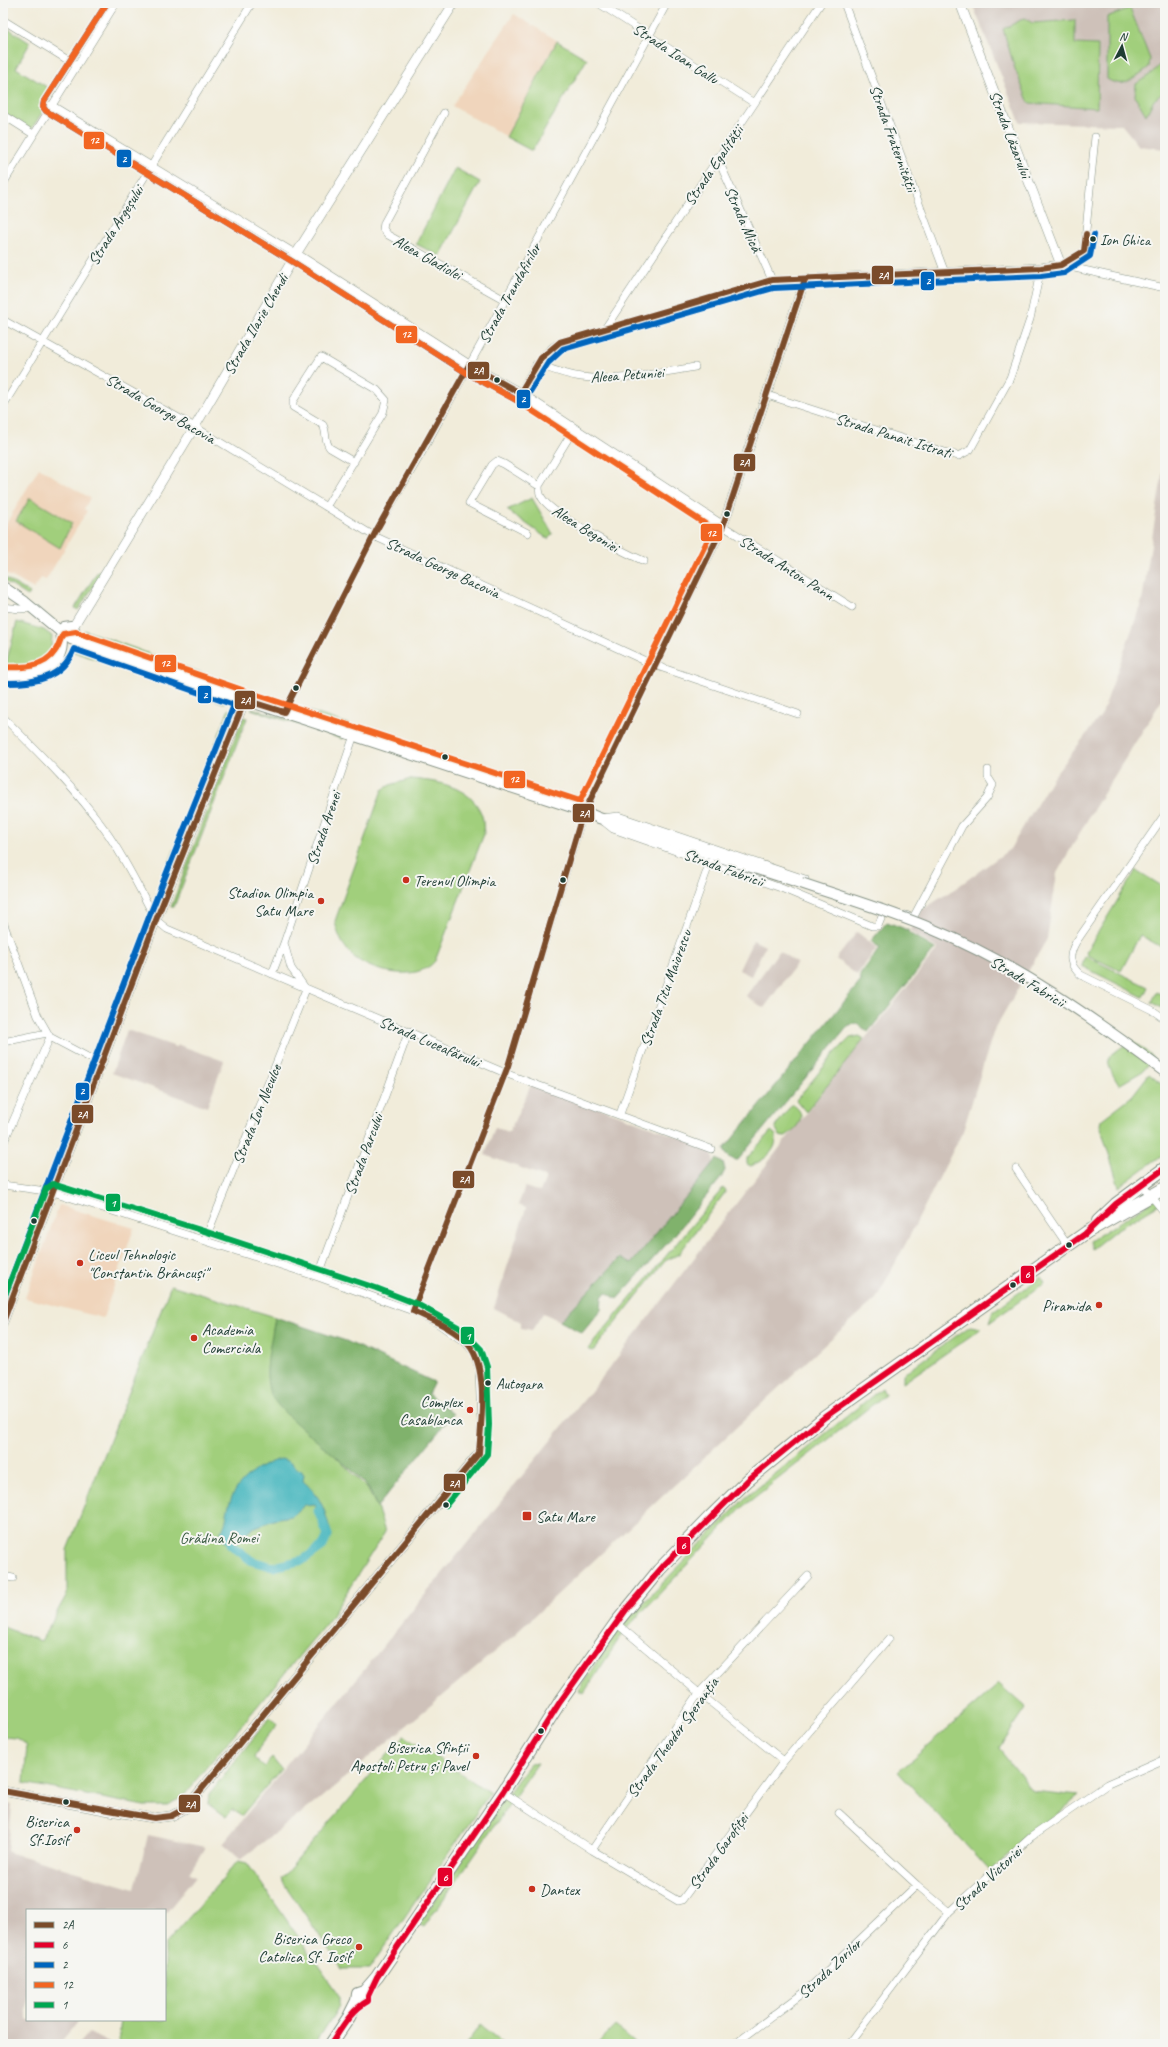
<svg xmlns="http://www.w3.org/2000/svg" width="1168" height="2047" font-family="Caveat,sans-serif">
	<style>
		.built { fill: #f0d5bc }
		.industrial { fill: #cec1b9 }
		.green { fill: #a1cf7c; stroke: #608658 }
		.forest { fill: #80b26c; stroke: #507850 }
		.water { fill: #48b7bf; stroke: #347a7a; fill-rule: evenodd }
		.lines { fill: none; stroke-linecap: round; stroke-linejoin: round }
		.canal { stroke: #48b7bf; stroke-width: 9 }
		.minor-casing { stroke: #889487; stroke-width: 8 }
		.tertiary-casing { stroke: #889487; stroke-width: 10 }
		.secondary-casing { stroke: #889487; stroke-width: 12 }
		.primary-casing { stroke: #889487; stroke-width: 14 }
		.minor { stroke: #fff; stroke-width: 7 }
		.tertiary { stroke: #fff; stroke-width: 9 }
		.secondary { stroke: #fff; stroke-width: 10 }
		.primary { stroke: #fff; stroke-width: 12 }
		.secondary-bridge-casing { stroke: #889487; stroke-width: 12; stroke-linecap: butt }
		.secondary-bridge { stroke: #fff; stroke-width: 10 }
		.bus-1-casing { stroke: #f6f6f2; stroke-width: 9 }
		.bus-2-casing { stroke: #f6f6f2; stroke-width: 9 }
		.bus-3-casing { stroke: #f6f6f2; stroke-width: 9 }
		.bus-4-casing { stroke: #f6f6f2; stroke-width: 9 }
		.bus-5-casing { stroke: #f6f6f2; stroke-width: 9 }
		.bus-1 { stroke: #7a4b2a; stroke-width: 6 }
		.bus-2 { stroke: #e4002b; stroke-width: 6 }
		.bus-3 { stroke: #0065bd; stroke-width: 6 }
		.bus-4 { stroke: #f26522; stroke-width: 6 }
		.bus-5 { stroke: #00a651; stroke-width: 6 }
		.bus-dot { fill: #1f3d34; stroke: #f6f6f2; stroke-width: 1.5 }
		.poi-dot { fill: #c8321e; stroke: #f6f6f2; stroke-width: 1.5 }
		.labels { text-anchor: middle; stroke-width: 4; stroke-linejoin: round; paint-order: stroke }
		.bus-label { font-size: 15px; fill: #1f3d34; stroke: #f6f6f2; text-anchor: start }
		.street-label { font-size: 16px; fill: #1f3d34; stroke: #f6f6f2 }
		.poi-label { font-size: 16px; fill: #1f3d34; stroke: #f6f6f2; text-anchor: end }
		.park-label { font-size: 16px; fill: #395a42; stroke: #f6f6f2 }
		.line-badge { stroke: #f6f6f2; stroke-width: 1.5 }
		.badge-label { font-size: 11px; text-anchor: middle; font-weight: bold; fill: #fff }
	</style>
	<rect width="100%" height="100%" fill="#f6f6f2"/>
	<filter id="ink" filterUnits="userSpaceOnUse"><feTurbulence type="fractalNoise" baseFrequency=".025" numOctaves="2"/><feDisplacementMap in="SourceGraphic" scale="8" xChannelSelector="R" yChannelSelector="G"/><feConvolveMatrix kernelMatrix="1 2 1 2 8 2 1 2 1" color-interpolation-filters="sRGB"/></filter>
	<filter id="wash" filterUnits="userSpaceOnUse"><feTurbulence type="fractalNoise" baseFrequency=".012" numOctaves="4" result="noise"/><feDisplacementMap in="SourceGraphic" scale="16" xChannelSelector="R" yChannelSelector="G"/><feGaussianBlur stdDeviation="0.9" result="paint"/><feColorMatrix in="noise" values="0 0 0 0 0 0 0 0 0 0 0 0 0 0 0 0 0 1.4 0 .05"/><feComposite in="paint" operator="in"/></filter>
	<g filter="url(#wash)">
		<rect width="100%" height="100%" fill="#f1ecda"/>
		<path class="built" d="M514,14L587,59L532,151L452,106Z
			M39,468L90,498L84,509L87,511L46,580L41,578L34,589L3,572V529Z
			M59,1205L134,1228L103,1318L25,1298Z"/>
		<path class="industrial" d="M972,3H1165V149L1139,146L1122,125L1020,122Z
			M1165,457V674L1159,683L1165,687V695L1090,815L1057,873L1047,939L994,1030L963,1131L907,1241L876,1299L833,1337L513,1636L316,1802L241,1859L223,1843L596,1385L842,1067L938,949L910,931L922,910L956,888L1010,849L1052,779L1102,714L1142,601Z
			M857,932L877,948L857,975L836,959Z
			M753,940L765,946L751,976L739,970Z
			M779,951L797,963L764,1008L746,996Z
			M127,1030L176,1047L179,1045L224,1061L207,1107L112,1073Z
			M532,1083L711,1149L714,1163L631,1265L620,1258L560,1321L543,1313L532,1330L521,1328V1322L494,1308L526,1208L518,1205L525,1187L540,1192L546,1177L485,1155L495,1127L509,1132Z
			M3,1803L12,1805L8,1852L135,1889L148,1835L205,1847L189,1873L196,1876L165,1914V1910H27V2020H79L59,2044H3Z
			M89,2033L111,2044H79Z"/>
		<path class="green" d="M1130,8L1150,59L1149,67C1134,78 1125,90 1107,79V17Z
			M1025,18L1032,23L1075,20V44L1098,45L1097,108L1029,103L1015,69L1003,29Z
			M3,25L30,43L16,68L55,92L31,130L3,113Z
			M557,41L587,59L532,151L506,137Z
			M1165,59V91L1154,100L1146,115L1135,96L1136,84L1151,74Z
			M455,168L480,182L440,256L416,244Z
			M30,498L72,523L60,548L16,521Z
			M532,498L553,534L548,539L507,510Z
			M98,571L102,573L78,610L75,608Z
			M3,577L30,593L28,596L3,580Z
			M17,622L44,630L52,636L51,649L45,663L24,671H4Z
			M84,630L265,696V699L186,674L93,638Z
			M78,646L224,698L225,701L224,703L72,651Z
			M252,708L342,736V739L251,709Z
			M299,708L348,724L347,727L298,710Z
			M229,709L232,712L161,896L158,901L155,900Z
			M243,717L247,718L174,907H171Z
			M411,779C436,781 470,786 481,813C484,819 483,828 484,834L435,961C418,983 367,972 351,954C342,945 337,933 335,921L382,790L390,785Z
			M1136,870L1165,888V949L1140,935L1121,971L1087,955L1086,952Z
			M1085,956L1148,987L1143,997L1082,966Z
			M1157,992L1165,996V1010L1152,1002Z
			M859,1036L863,1038V1041L806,1112L796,1100L836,1052L850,1038Z
			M1132,1040L1154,1058L1143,1071L1119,1085C1101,1056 1107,1058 1132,1040Z
			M1149,1074L1165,1087V1153L1119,1187L1100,1125L1101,1120L1132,1096Z
			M792,1104C810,1115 797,1129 784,1137L780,1136L775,1127Z
			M771,1131L776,1135C777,1152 765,1159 751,1166L747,1164V1158Z
			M723,1188L726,1191L679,1254L665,1261L593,1351L588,1349Z
			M1157,1198L1164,1201L1116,1230L1092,1249L1090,1241Z
			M1041,1277L1045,1283L989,1323L993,1311Z
			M171,1285L275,1317L267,1373L328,1449L367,1488L377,1507L385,1532L329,1620L181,1798L165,1806H144L24,1783L27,1745L17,1738L3,1737V1627L41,1641L67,1594V1550Z
			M970,1326L982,1328L903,1383V1374Z
			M882,1388L885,1395L741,1508L625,1630L584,1693L578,1690L620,1627L744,1499Z
			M999,1684L1026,1708L999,1748L1033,1791L1079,1796L990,1871L898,1772Z
			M270,1717L277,1725L261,1744L254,1758L264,1767L272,1758L281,1769L241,1816L232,1809L226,1817L208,1804L209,1794Z
			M404,1736L490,1793L369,1969H342L281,1879Z
			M538,1763L424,1927L418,1924L507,1794L530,1764Z
			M238,1861L247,1863L340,1997V2005L315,2044H118L121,2020H165V1945Z
			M480,2025L504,2044H466Z
			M615,2026L636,2044H597Z"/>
		<path class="forest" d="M887,922L908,930L909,933L935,949L868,1032L858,1024L849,1025L738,1160C731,1160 725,1155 724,1149L861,981L860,975L880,948L871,941Z
			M717,1159L723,1163L725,1170L721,1178L672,1238L617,1299L606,1292L602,1297L601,1310L582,1333L560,1321L620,1258L631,1264Z
			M275,1317L346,1341L434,1382L428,1394L453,1414L377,1507C374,1501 371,1493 368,1488C349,1461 275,1415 269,1390C263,1367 272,1340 275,1317Z"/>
		<path class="water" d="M281,1459C290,1461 297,1468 304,1474L303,1481C323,1498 325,1512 332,1536L324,1548L304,1563L272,1569L250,1562L222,1538L221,1531C227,1525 226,1514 229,1505C235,1482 259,1464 281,1459ZM315,1504L328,1535L323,1546L303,1560L273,1567L252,1561L231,1546L253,1528L279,1518L292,1516L305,1505Z"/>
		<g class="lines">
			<path class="canal" d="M231,1545L252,1561L273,1567L303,1560L323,1546L328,1535L318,1511"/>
		</g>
	</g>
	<g filter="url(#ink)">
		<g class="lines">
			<g class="minor-casing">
				<path id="minor" d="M598,3L754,103
					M844,3L945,273
					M3,20L76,65
					M51,105L296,254
					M444,113L384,223L383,229L388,235L505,300
					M3,115L33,134
					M717,157L772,280
					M3,184L116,3
					M1061,265L1084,251L1095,137
					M1061,265L1165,288
					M3,320L195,427L374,536L654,665L798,714
					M606,327L821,3
					M536,364C551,369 566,375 581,377C618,382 658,373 695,367
					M520,393C531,373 540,354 560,342L772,280L805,279
					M767,395L951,454L959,456L970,450L1010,378L1030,319L1041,268
					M3,406L252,3
					M574,429L539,486C539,490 539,494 542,498C552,515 623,552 644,561
					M326,507L383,413L386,400L377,390L321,357L293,401V407L323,425C327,432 324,441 330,448L354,462
					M723,526L852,607
					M528,533L469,503L492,465L497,461L504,464L539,486
					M3,607L20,609L32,608
					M284,712L376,531L421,454L667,3
					M3,717C39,753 75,788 105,830C125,858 140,890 156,920L167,929L510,1075L711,1149
					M1165,814L1076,942C1068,956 1069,965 1081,975L1152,1010L1165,1019
					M602,818L618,816L805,879
					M603,821L613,829L781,888L872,926H878L883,914L880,907
					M906,915L913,918L962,826L987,798L993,785L988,777V770
					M3,922L38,1016L50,1037L101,1064
					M272,974L284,943L354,735
					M3,1042L47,1033
					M620,1114L710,862
					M3,1144L50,1037
					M1016,1169L1068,1246
					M3,1185L53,1192L318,1277L413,1311L437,1323L466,1343L474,1353L479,1369L481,1425L479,1453
					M1142,1185L1165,1213
					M205,1240L306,989L291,968L284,943
					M318,1277L409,1031
					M413,1311L508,1066L584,811
					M3,1576L13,1578
					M616,1623L699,1693L784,1761
					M503,1792L592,1850L678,1901L682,1900L784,1761L889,1639
					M839,1813L917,1885L949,1912
					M592,1850L699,1693L808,1576
					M735,2044L806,1991L917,1885
					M849,2044L949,1912L1031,1837L1108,1784L1165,1759"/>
			</g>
			<g class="tertiary-casing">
				<path id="tertiary" d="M296,254L469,365L520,393L723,526
					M73,627L197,423L296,254L454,3
					M584,811L656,661L723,526L805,279L1041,268L1061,265L960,3
					M3,1322L156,920L245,700
					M3,1791L110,1811L154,1818L171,1816L186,1808L479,1453"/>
			</g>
			<g class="secondary-casing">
				<path id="secondary" d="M3,587L25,602L61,632C63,645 62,652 55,663
					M61,632L64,627L71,626C77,630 75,638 82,643
					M71,639L245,700L578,809L599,818L801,883
					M3,675C24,676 42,674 59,660"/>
			</g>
			<g class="primary-casing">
				<path id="primary" d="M1098,1221L1116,1204L1165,1168
					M331,2044L349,2017L357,2001L358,1994L364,1992L377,1977L503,1792L560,1702L616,1623L659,1570L710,1517L748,1480L825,1417L1087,1232L1165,1188"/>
			</g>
			<use href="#minor" class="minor"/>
			<use href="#tertiary" class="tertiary"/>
			<use href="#secondary" class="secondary"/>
			<use href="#primary" class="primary"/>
			<g class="secondary-bridge-casing">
				<path id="secondary-bridge" d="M801,883C845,898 890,911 932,929C1015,963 1094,1019 1165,1072"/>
			</g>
			<use href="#secondary-bridge" class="secondary-bridge"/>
			<g class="bus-1-casing">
				<path id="bus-1" d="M3,1322L156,920L245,700L284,712L376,531L469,365L520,393L541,358L560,342L772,280L1041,268L1061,265L1084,251L1086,234
					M3,1791L154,1818L171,1816L186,1808L479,1453C481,1424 489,1368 468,1344C454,1328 432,1320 413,1311L508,1066L581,819L723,526L805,279"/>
			</g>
			<g class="bus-2-casing">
				<path id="bus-2" d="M331,2044C341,2029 351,2010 368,2001V1996L377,1977L503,1792L560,1702L628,1607L666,1563L748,1480L825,1417L1085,1234L1116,1204L1165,1168"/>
			</g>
			<g class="bus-3-casing">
				<path id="bus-3" d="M107,3L44,101L43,107L46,111L298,265L465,372L518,401L526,398L548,363L563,349L773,288L1041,276L1064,273L1090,256L1094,235
					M3,683C33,684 62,679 74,649L234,705L149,917L3,1300"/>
			</g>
			<g class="bus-4-casing">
				<path id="bus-4" d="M3,667C21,668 44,668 55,651C59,646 60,639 63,634L76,632L248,692L580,801L713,529L516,400L465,372L298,265L46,111L43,107L44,101L107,3"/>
			</g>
			<g class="bus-5-casing">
				<path id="bus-5" d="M3,1300L46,1189L53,1184L207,1232L376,1288L417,1304L460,1328L481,1349L487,1367L489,1425L487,1454L446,1505"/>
			</g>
			<use href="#bus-1" class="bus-1"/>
			<use href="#bus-2" class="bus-2"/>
			<use href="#bus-3" class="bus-3"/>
			<use href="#bus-4" class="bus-4"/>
			<use href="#bus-5" class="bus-5"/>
		</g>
	</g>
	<g class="bus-dot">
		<circle cx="1093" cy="239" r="3.5"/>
		<circle cx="497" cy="380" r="3.5"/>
		<circle cx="727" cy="514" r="3.5"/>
		<circle cx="296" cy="688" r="3.5"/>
		<circle cx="445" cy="757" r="3.5"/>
		<circle cx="563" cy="880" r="3.5"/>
		<circle cx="34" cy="1221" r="3.5"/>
		<circle cx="1069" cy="1245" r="3.5"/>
		<circle cx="1013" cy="1285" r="3.5"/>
		<circle cx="488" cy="1383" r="3.5"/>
		<circle cx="446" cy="1505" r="3.5"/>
		<circle cx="541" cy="1731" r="3.5"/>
		<circle cx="66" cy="1802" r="3.5"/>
	</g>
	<g class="poi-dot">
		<circle cx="406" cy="880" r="4"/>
		<circle cx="321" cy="901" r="4"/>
		<circle cx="80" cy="1263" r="4"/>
		<circle cx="1099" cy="1305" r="4"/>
		<circle cx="194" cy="1338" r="4"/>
		<circle cx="470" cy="1410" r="4"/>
		<rect x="522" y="1511" width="10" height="10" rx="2"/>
		<circle cx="476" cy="1756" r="4"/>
		<circle cx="77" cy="1830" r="4"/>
		<circle cx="532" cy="1889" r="4"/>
		<circle cx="359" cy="1947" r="4"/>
	</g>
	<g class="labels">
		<g class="bus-label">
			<text x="1100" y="245">Ion Ghica</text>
			<text x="496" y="1389">Autogara</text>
		</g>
		<g class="street-label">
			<text transform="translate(676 53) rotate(33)" y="6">Strada Ioan Gallu</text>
			<text transform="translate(1011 134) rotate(69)" y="6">Strada Lăzarului</text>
			<text transform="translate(894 138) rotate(70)" y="6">Strada Fraternității</text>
			<text transform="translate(713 165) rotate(-56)" y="6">Strada Egalității</text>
			<text transform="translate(744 219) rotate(66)" y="6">Strada Mică</text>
			<text transform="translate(115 225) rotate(-58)" y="6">Strada Argeșului</text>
			<text transform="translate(428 257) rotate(29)" y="6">Aleea Gladiolei</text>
			<text transform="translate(509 293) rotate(-61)" y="6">Strada Trandafirilor</text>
			<text transform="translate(255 324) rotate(-60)" y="6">Strada Ilarie Chendi</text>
			<text transform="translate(627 374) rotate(-4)" y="6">Aleea Petuniei</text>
			<text transform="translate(161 408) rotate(30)" y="6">Strada George Bacovia</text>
			<text transform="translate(894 435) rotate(17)" y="6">Strada Panait Istrati</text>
			<text transform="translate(586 528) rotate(32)" y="6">Aleea Begoniei</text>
			<text transform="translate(443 567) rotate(25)" y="6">Strada George Bacovia</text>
			<text transform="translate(787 567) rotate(32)" y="6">Strada Anton Pann</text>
			<text transform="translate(323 828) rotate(-71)" y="6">Strada Arenei</text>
			<text transform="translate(724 867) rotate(20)" y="6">Strada Fabricii</text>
			<text transform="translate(1028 981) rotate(31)" y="6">Strada Fabricii</text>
			<text transform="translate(665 988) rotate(-70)" y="6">Strada Titu Maiorescu</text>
			<text transform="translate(430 1041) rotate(23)" y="6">Strada Luceafărului</text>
			<text transform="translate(256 1114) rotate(-68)" y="6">Strada Ion Neculce</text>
			<text transform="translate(363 1154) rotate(-70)" y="6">Strada Parcului</text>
			<text transform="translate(672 1737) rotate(-54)" y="6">Strada Theodor Speranția</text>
			<text transform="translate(718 1851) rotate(-54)" y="6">Strada Garofiței</text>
			<text transform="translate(987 1878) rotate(-43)" y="6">Strada Victoriei</text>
			<text transform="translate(829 1968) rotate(-43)" y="6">Strada Zorilor</text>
		</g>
		<g class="poi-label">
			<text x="414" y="886" text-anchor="start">Terenul Olimpia</text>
			<text x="313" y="898">Stadion Olimpia<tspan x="313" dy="18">Satu Mare</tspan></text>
			<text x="88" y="1260" text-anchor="start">Liceul Tehnologic<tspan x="88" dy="18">"Constantin Brâncuși"</tspan></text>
			<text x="1091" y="1311">Piramida</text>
			<text x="202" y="1335" text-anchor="start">Academia<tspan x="202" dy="18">Comerciala</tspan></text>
			<text x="462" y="1407">Complex<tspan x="462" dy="18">Casablanca</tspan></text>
			<text x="536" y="1522" text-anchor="start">Satu Mare</text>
			<text x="468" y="1753">Biserica Sfinții<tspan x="468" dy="18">Apostoli Petru și Pavel</tspan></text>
			<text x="69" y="1827">Biserica<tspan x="69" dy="18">Sf.Iosif</tspan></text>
			<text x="540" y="1895" text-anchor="start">Dantex</text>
			<text x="351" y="1944">Biserica Greco<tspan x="351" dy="18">Catolica Sf. Iosif</tspan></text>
		</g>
		<g class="park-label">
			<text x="219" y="1543">Grădina Romei</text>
		</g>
	</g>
	<g class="line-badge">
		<rect x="83" y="131" width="22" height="19" rx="4" fill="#f26522"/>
		<rect x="116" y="149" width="16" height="19" rx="4" fill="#0065bd"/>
		<rect x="871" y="265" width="23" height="20" rx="4" fill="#7a4b2a"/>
		<rect x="920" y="271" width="15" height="20" rx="4" fill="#0065bd"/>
		<rect x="395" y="325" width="23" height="19" rx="4" fill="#f26522"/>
		<rect x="467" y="361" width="23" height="19" rx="4" fill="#7a4b2a"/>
		<rect x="516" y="389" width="15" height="20" rx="4" fill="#0065bd"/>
		<rect x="733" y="453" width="23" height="19" rx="4" fill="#7a4b2a"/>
		<rect x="700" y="523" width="23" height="19" rx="4" fill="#f26522"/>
		<rect x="154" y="654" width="23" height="19" rx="4" fill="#f26522"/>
		<rect x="197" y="685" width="15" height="19" rx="4" fill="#0065bd"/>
		<rect x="234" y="690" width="22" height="20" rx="4" fill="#7a4b2a"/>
		<rect x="503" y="770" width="23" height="19" rx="4" fill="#f26522"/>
		<rect x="572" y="803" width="23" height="20" rx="4" fill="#7a4b2a"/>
		<rect x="75" y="1082" width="15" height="19" rx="4" fill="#0065bd"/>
		<rect x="71" y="1104" width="23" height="20" rx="4" fill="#7a4b2a"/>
		<rect x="452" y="1170" width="23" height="19" rx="4" fill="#7a4b2a"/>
		<rect x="105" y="1193" width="16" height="19" rx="4" fill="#00a651"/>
		<rect x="1020" y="1265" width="15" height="19" rx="4" fill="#e4002b"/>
		<rect x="460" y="1326" width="15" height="19" rx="4" fill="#00a651"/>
		<rect x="443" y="1473" width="23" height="19" rx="4" fill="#7a4b2a"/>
		<rect x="676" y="1536" width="15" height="19" rx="4" fill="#e4002b"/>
		<rect x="178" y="1794" width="23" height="19" rx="4" fill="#7a4b2a"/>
		<rect x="437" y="1867" width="16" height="20" rx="4" fill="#e4002b"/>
	</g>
	<g class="badge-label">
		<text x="94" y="144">12</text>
		<text x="124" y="163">2</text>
		<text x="883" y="279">2A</text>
		<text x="928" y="285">2</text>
		<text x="406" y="338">12</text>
		<text x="478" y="374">2A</text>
		<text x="523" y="403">2</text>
		<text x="744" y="466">2A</text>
		<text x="711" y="537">12</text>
		<text x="165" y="667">12</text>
		<text x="205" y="699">2</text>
		<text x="245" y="704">2A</text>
		<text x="514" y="783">12</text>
		<text x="584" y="817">2A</text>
		<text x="82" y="1095">2</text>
		<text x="82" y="1118">2A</text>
		<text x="464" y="1183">2A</text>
		<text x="113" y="1207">1</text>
		<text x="1027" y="1278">6</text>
		<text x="468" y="1340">1</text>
		<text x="454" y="1487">2A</text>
		<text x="683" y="1549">6</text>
		<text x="190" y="1808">2A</text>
		<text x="445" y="1881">6</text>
	</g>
	<rect width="1168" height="2047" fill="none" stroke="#f6f6f2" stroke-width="16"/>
	<rect x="26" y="1909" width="140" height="112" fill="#f6f6f2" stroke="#a0aca6"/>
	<rect x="34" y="1922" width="20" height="6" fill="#7a4b2a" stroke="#a0aca6"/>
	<text x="62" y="1929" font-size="12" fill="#1f3d34">2A</text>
	<rect x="34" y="1942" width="20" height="6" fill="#e4002b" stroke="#a0aca6"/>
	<text x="62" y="1949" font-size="12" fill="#1f3d34">6</text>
	<rect x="34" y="1962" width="20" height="6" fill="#0065bd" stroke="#a0aca6"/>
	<text x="62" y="1969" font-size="12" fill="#1f3d34">2</text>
	<rect x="34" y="1982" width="20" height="6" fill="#f26522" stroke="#a0aca6"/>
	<text x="62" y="1989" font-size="12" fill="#1f3d34">12</text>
	<rect x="34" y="2002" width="20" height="6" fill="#00a651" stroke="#a0aca6"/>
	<text x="62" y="2009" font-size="12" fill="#1f3d34">1</text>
	<g transform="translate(1122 46) rotate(6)" stroke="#f6f6f2" stroke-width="3" paint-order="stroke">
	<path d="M0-3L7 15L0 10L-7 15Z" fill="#1f3d34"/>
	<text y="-6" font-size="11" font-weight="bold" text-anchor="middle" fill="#1f3d34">N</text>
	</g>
</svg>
